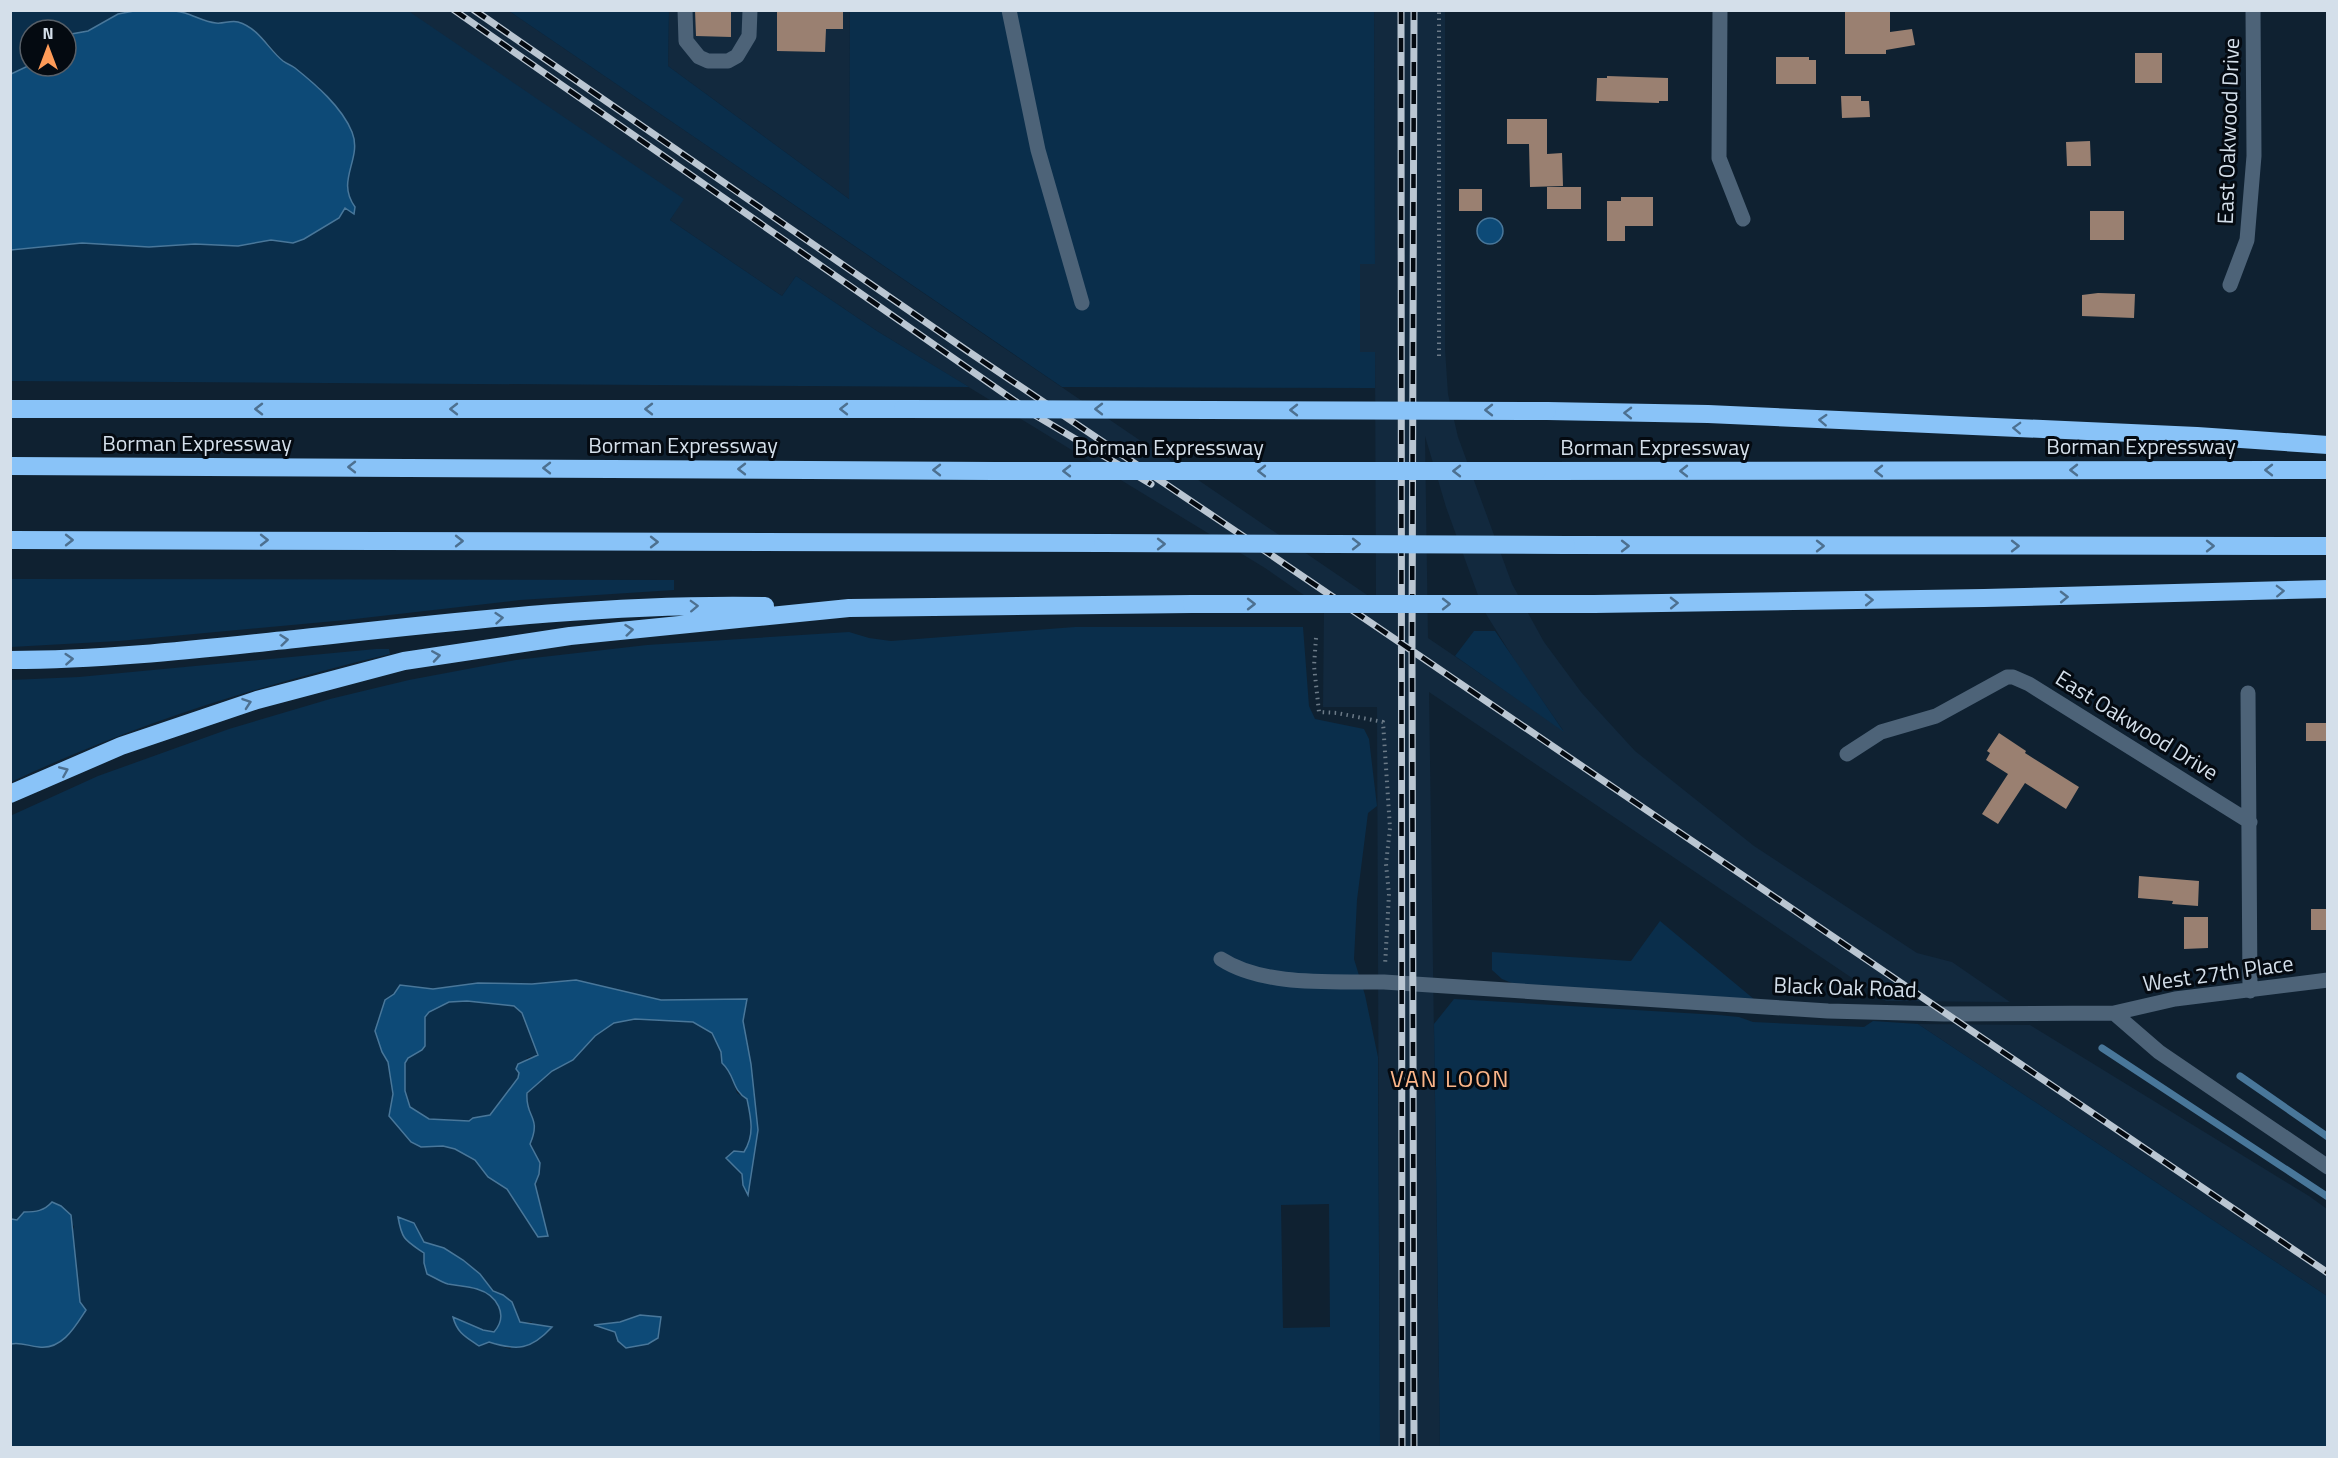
<svg xmlns="http://www.w3.org/2000/svg" width="2338" height="1458" font-family="'Titillium Web',sans-serif">
	<style>
		.built { fill: #12293e; fill-rule: evenodd }
		.green { fill: #0a2e4b; fill-rule: evenodd }
		.water { fill: #0d4a77; stroke: #49779a; stroke-width: 1.5; fill-rule: evenodd }
		.lines { fill: none; stroke-linecap: round; stroke-linejoin: round }
		.stream { stroke: #49779a; stroke-width: 7 }
		.building { fill: #9a8071 }
		.path { stroke: #6c7b88; stroke-width: 4; stroke-dasharray: 1.5 4.5; stroke-linecap: butt }
		.minor { stroke: #4d6378; stroke-width: 15 }
		.highway { stroke: #89c3f8; stroke-width: 18 }
		.rail-casing { stroke: #bac6d2; stroke-width: 7 }
		.rail { stroke: #040a11; stroke-width: 4.5; stroke-dasharray: 14; stroke-linecap: butt }
		.highway-bridge { stroke: #89c3f8; stroke-width: 18 }
		.oneway { stroke: #4d7090 }
		.labels { text-anchor: middle; stroke-width: 6; stroke-linejoin: round; paint-order: stroke }
		.street-label { font-size: 22px; fill: #d4dfea; stroke: #040a11 }
		.neighbourhood-label { font-size: 24px; letter-spacing: 1.5px; fill: #fbb589; stroke: #040a11 }
	</style>
	<rect width="100%" height="100%" fill="#0f2131"/>
	<path class="built" d="M407,11H509L1376,601L1375,352H1360V264H1375L1374,11H1445V349L1448,394L1458,437L1512,584L1544,642L1581,692L1635,751L1754,846L1917,953L1952,962L2010,1002L1886,1001L1429,692L1440,1447H1380L1377,707H1323L1324,609L1265,568L877,331L796,276L782,296L670,220L683,199ZM1425,436L1446,507L1483,609L1518,666L1563,730L1428,638Z
		M669,11H850L849,199L668,66Z
		M1918,1024L2030,1025L2309,1196L2327,1209V1296Z"/>
	<path class="green" d="M407,10L684,199L670,220L782,296L796,276L877,331L969,387L11,381V250L82,243L149,247L195,244L238,246L271,240L293,243L304,239L339,218L345,208L353,213L355,207C341,188 350,166 355,144L319,87L309,82L293,66L283,61L261,36L238,22L216,23L170,11Z
		M10,11H134L118,14L88,31L66,35V30H30V65L11,74Z
		M509,11H669L668,66L849,199L850,11H1374L1375,264H1360V352H1375V388L1062,387Z
		M11,579L674,580V590L520,600L346,620L119,641L11,647Z
		M1075,627H1303L1309,706L1315,719L1364,729L1369,739L1377,806L1368,813L1357,900L1354,959L1365,995L1378,1057L1380,1447H11V1344L20,1342L41,1347L86,1310L80,1302L72,1234L74,1226L46,1209L36,1212H24L17,1220L11,1219L10,816L98,776L229,729L330,699L409,680L516,660L647,645L849,632L869,638L891,641ZM576,980L661,1000L747,999L743,1021L751,1064L758,1130L743,1185L744,1152L750,1143L752,1121L747,1099L737,1093L730,1071L722,1063L721,1052L712,1033L693,1022L635,1019L614,1023L595,1036L573,1060L552,1071L527,1094C526,1117 541,1118 530,1144L540,1163L539,1174L535,1184L548,1236H537L507,1189L488,1177L475,1160L455,1149L443,1146L421,1147L390,1116L393,1094L388,1062L400,985L433,989L478,983L532,984ZM1329,1204L1330,1327L1283,1328L1281,1205ZM414,1223L424,1242L444,1248L463,1260L480,1274L493,1291L503,1295L512,1302L520,1322H532L510,1349L489,1342L454,1318L483,1330L494,1332C509,1315 497,1296 477,1289C467,1286 454,1288 445,1282C437,1277 430,1269 424,1263V1253Z
		M1474,631H1495L1564,732L1455,656Z
		M376,649H389L390,654C259,685 132,725 11,782V680L79,677Z
		M1660,921L1755,1000L1514,984L1502,979L1492,970V952L1631,961Z
		M1454,999L1718,1015L1739,1017L1753,1022L1864,1027L1873,1021L1918,1024L2327,1296V1446L1440,1447L1434,1024Z
		M467,1001L514,1006L522,1013L538,1055L527,1058L518,1078L490,1115L463,1123L446,1119H429L410,1107L405,1091V1063L407,1058L422,1050L425,1046V1017L429,1012L449,1002Z"/>
	<path class="water" d="M134,11C151,10 169,9 185,13C195,16 205,22 216,23C223,24 231,20 238,22C259,28 268,49 283,61C287,64 291,65 295,68C315,84 342,107 352,132C363,159 335,180 355,207L354,214L345,208L339,218L304,239L293,243L271,240L238,246L195,244L149,247L82,243L11,250V74L30,65L66,66V35L88,31L118,14Z
		M1477 231a13 13 0 1 1 26 0a13 13 0 1 1-26 0Z
		M576,980L661,1000L747,999L743,1021L751,1064L758,1130L748,1195L743,1185L742,1174L726,1158L734,1151L744,1152C755,1135 751,1118 747,1099C731,1089 736,1076 722,1063L721,1052L712,1033L693,1022L635,1019L614,1023L595,1036L573,1060L552,1071L527,1093C525,1118 542,1116 530,1144L540,1163L539,1174L535,1184L548,1236L538,1237L507,1189L488,1177L475,1160L455,1149L443,1146L421,1147L411,1142L389,1116L393,1094L388,1062L382,1052L375,1031L385,1000L394,994L400,985L433,989L478,983L532,984ZM467,1001L514,1006L522,1013L538,1055L518,1064L516,1069L519,1073L518,1078L490,1115L473,1118L469,1121L429,1119L410,1107L405,1091V1063L408,1058L422,1050L425,1046V1017L429,1012L449,1002Z
		M52,1202L61,1206L71,1215L80,1302L86,1310C75,1327 62,1350 39,1347C28,1346 21,1342 11,1344V1219L17,1220L24,1212C36,1212 44,1211 52,1202Z
		M398,1217L414,1223L424,1242L444,1248L463,1260L480,1274L493,1291L503,1295L512,1302L520,1322L552,1327C531,1350 517,1351 489,1342L479,1346C466,1337 457,1333 453,1317L483,1330L494,1332C509,1315 497,1295 477,1289C467,1286 458,1286 448,1284C441,1282 434,1277 427,1274L424,1263V1253C405,1240 402,1240 398,1217Z
		M640,1315L661,1317L658,1338L648,1344L626,1348L618,1341L615,1332L594,1325L620,1322Z"/>
	<g class="lines">
		<path class="stream" d="M2102,1048L2328,1197
			M2240,1076L2328,1137"/>
	</g>
	<path class="building" d="M695,10H731V37L696,36Z
		M777,10H843V29H826L825,52L777,51Z
		M1845,10H1890V32L1912,29L1915,45L1886,50V54H1845Z
		M2135,53H2162V83H2135Z
		M1776,57H1809V60H1816V84H1776Z
		M1607,76L1668,78V101H1659V103L1596,101L1597,78H1607Z
		M1841,96H1861V101H1869L1870,117L1842,118Z
		M1507,119H1547V154L1562,153L1563,186L1530,187L1529,144H1507Z
		M2090,141L2091,166H2067L2066,142Z
		M1547,187H1581V209H1547Z
		M1459,189H1482V211H1459Z
		M1621,197H1653V226H1625V241H1607V201H1621Z
		M2090,211H2124V240H2090Z
		M2098,293L2135,294L2134,318L2082,316V295Z
		M2306,723H2328V741H2306Z
		M1999,733L2026,751L2025,753L2079,787L2066,809L2025,783L1998,824L1982,814L2008,774L1986,760L1990,753L1987,751Z
		M2139,876L2199,881L2198,906L2172,904L2173,901L2138,898Z
		M2311,909H2328V930H2311Z
		M2184,917H2208V948L2184,949Z"/>
	<g class="lines">
		<path class="path" d="M1439,356V10
			M1316,638L1314,666L1319,712L1337,713L1383,722L1390,828L1386,864L1389,894L1385,966"/>
		<path class="minor" d="M685,10L686,41L699,57L708,61H728L737,56L749,36L750,10
			M1009,10L1038,150L1082,303
			M1720,10L1719,158L1743,219
			M2230,285L2247,240L2254,156L2253,10
			M2248,693L2250,991
			M1847,754L1881,732L1936,716L2007,677H2013L2029,684L2250,822
			M1221,959C1264,987 1334,981 1384,982L1828,1011L1944,1014L2114,1013L2159,1052L2328,1167
			M2114,1013L2175,999L2328,980"/>
		<path class="highway" d="M10,409H903
			M1547,411L1708,414L2197,436L2328,445
			M10,466L995,471
			M1537,471L2328,470
			M10,540L1103,543
			M1566,545L2328,546
			M1594,604L1984,598L2328,589
			M10,660C106,660 200,649 295,639C451,622 608,603 765,606
			M10,794L121,746L257,700L404,661L570,636L849,608L1192,604"/>
		<g class="rail-casing">
			<path id="rail" d="M454,10L1035,415L1151,484
				M474,10L969,352L1277,559L2328,1273
				M1401,10L1402,1448
				M1414,1448L1412,653L1414,10"/>
		</g>
		<use href="#rail" class="rail"/>
		<path class="highway-bridge" d="M903,409L1547,411
			M995,471H1537
			M1103,543L1566,545
			M1192,604H1594"/>
	</g>
	<defs><path id="oneway-chevron" d="M-2-3.5L2.5 0L-2 3.5" fill="none" stroke-width="1.6" stroke-linecap="round" stroke-linejoin="round" transform="scale(1.5)"/></defs>
	<g class="oneway">
		<use href="#oneway-chevron" transform="translate(259 409) rotate(180)"/>
		<use href="#oneway-chevron" transform="translate(454 409) rotate(180)"/>
		<use href="#oneway-chevron" transform="translate(649 409) rotate(180)"/>
		<use href="#oneway-chevron" transform="translate(844 409) rotate(180)"/>
		<use href="#oneway-chevron" transform="translate(1099 409) rotate(-180)"/>
		<use href="#oneway-chevron" transform="translate(1294 410) rotate(-180)"/>
		<use href="#oneway-chevron" transform="translate(1489 410) rotate(-180)"/>
		<use href="#oneway-chevron" transform="translate(1628 413) rotate(-179)"/>
		<use href="#oneway-chevron" transform="translate(1823 420) rotate(-177)"/>
		<use href="#oneway-chevron" transform="translate(2017 428) rotate(-178)"/>
		<use href="#oneway-chevron" transform="translate(352 467) rotate(-180)"/>
		<use href="#oneway-chevron" transform="translate(547 468) rotate(-180)"/>
		<use href="#oneway-chevron" transform="translate(742 469) rotate(-180)"/>
		<use href="#oneway-chevron" transform="translate(937 470) rotate(-180)"/>
		<use href="#oneway-chevron" transform="translate(2074 470) rotate(180)"/>
		<use href="#oneway-chevron" transform="translate(2269 470) rotate(180)"/>
		<use href="#oneway-chevron" transform="translate(1067 471) rotate(-180)"/>
		<use href="#oneway-chevron" transform="translate(1262 471) rotate(-180)"/>
		<use href="#oneway-chevron" transform="translate(1457 471) rotate(-180)"/>
		<use href="#oneway-chevron" transform="translate(1684 471) rotate(180)"/>
		<use href="#oneway-chevron" transform="translate(1879 471) rotate(180)"/>
		<use href="#oneway-chevron" transform="translate(69 540)"/>
		<use href="#oneway-chevron" transform="translate(264 540)"/>
		<use href="#oneway-chevron" transform="translate(459 541)"/>
		<use href="#oneway-chevron" transform="translate(654 542)"/>
		<use href="#oneway-chevron" transform="translate(1161 544)"/>
		<use href="#oneway-chevron" transform="translate(1356 544)"/>
		<use href="#oneway-chevron" transform="translate(1625 546)"/>
		<use href="#oneway-chevron" transform="translate(1820 546)"/>
		<use href="#oneway-chevron" transform="translate(2015 546)"/>
		<use href="#oneway-chevron" transform="translate(2210 546)"/>
		<use href="#oneway-chevron" transform="translate(2280 591) rotate(-2)"/>
		<use href="#oneway-chevron" transform="translate(2064 597) rotate(-1)"/>
		<use href="#oneway-chevron" transform="translate(1869 600) rotate(-1)"/>
		<use href="#oneway-chevron" transform="translate(1674 603) rotate(-1)"/>
		<use href="#oneway-chevron" transform="translate(1251 604)"/>
		<use href="#oneway-chevron" transform="translate(1446 604)"/>
		<use href="#oneway-chevron" transform="translate(694 606) rotate(-2)"/>
		<use href="#oneway-chevron" transform="translate(499 618) rotate(-5)"/>
		<use href="#oneway-chevron" transform="translate(629 630) rotate(-6)"/>
		<use href="#oneway-chevron" transform="translate(284 640) rotate(-6)"/>
		<use href="#oneway-chevron" transform="translate(436 656) rotate(-9)"/>
		<use href="#oneway-chevron" transform="translate(69 659) rotate(-4)"/>
		<use href="#oneway-chevron" transform="translate(247 703) rotate(-19)"/>
		<use href="#oneway-chevron" transform="translate(64 771) rotate(-23)"/>
	</g>
	<g class="labels">
		<g class="street-label">
			<text transform="translate(2228 131) rotate(-88)" y="8">East Oakwood Drive</text>
			<text x="197" y="451">Borman Expressway</text>
			<text x="683" y="453">Borman Expressway</text>
			<text x="2141" y="454">Borman Expressway</text>
			<text x="1169" y="455">Borman Expressway</text>
			<text x="1655" y="455">Borman Expressway</text>
			<text transform="translate(2137 725) rotate(32)" y="8">East Oakwood Drive</text>
			<text transform="translate(2218 973) rotate(-8)" y="8">West 27th Place</text>
			<text transform="translate(1845 987) rotate(2)" y="8">Black Oak Road</text>
		</g>
		<g class="neighbourhood-label">
			<text x="1450" y="1087">VAN LOON</text>
		</g>
	</g>
	<rect width="2338" height="1458" fill="none" stroke="#d4dfea" stroke-width="24"/>
	<g transform="translate(48 48)"><circle r="28" fill="#040a11" stroke="#575f68" stroke-width="1.5"/>
	<path d="M0-4.5L10 22L0 15L-10 22Z" fill="#fe9b58"/>
	<text y="-9" font-size="16" font-weight="bold" text-anchor="middle" fill="#d4dfea">N</text>
	</g>
</svg>
